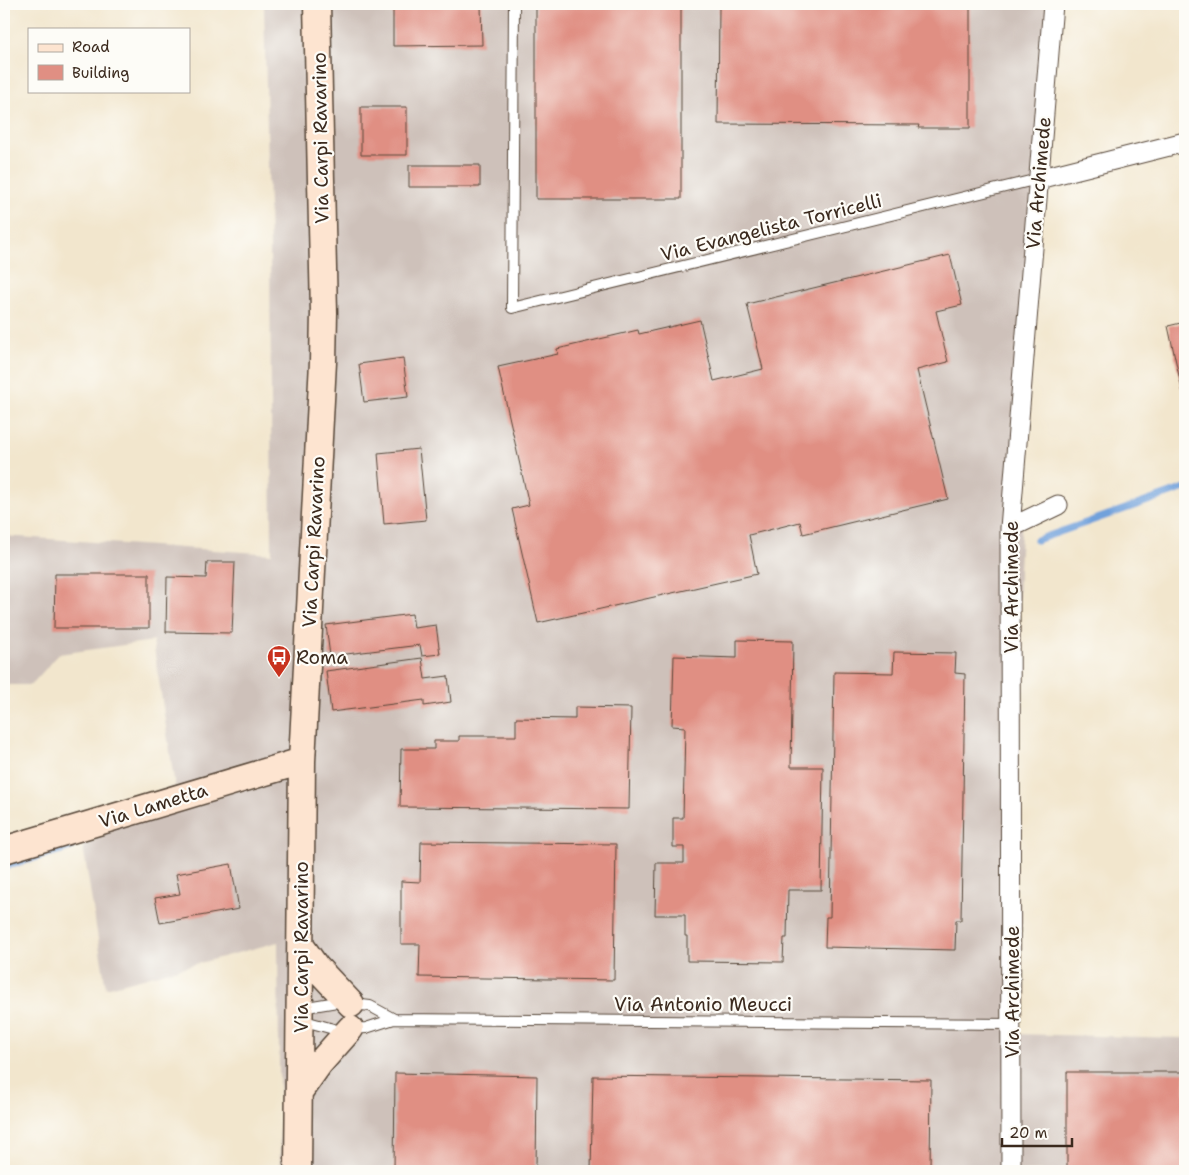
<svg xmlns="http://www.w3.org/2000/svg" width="1189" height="1175" font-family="'Shantell Sans',sans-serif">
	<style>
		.industrial { fill: #cec1ba }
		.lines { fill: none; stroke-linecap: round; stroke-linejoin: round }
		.stream { stroke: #71a1db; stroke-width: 7 }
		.building { fill: #e08f83 }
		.lane-casing { stroke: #564638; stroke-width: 12 }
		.street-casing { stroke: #564638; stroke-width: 21 }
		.secondary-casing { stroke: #564638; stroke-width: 29 }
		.lane { stroke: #fff; stroke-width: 10 }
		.street { stroke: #fff; stroke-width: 19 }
		.secondary { stroke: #fde4d0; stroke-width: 26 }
		.labels { text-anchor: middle; stroke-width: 4.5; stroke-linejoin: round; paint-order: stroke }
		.street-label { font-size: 19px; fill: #3b2a1e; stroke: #fdfcf7 }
		.poi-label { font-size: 19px; fill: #3b2a1e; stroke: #fdfcf7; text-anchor: start }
	</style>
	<rect width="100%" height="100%" fill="#fdfcf7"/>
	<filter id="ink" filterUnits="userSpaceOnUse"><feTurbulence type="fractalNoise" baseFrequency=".02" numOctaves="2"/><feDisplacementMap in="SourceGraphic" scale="10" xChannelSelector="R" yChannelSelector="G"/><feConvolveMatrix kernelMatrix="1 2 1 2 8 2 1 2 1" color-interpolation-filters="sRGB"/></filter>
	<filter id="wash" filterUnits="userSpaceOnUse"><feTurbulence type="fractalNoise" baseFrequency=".0096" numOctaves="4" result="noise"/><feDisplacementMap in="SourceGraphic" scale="20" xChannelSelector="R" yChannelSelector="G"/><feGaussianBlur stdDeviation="1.12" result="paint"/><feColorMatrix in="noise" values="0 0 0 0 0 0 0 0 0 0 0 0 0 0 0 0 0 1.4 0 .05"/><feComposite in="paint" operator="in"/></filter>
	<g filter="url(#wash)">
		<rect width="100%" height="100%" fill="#f2e6cd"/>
		<path class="industrial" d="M178,4H1052L1019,568L1011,1034L1185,1038V1171H280L278,942L106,988L78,815L175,786L153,641L59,654L31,685H4V536L272,554L270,247L264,6Z"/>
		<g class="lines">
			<path class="stream" d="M1037,540L1185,488
				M4,867L72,847"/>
		</g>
		<g id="blocks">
			<path class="building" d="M393,4H481L482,45L393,46Z
				M536,4H681V199H536Z
				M719,4H970V128H918L919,125L718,124Z
				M361,107H407V155H361Z
				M409,165H480V187H409Z
				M950,255L962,305L936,311L948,362L917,370L948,499L803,534L800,522L749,535L757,574L538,623L512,509L529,505L498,367L558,354L557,349L638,330L639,334L700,320L714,381L763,369L747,304Z
				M1185,322V393L1183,394L1168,326Z
				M403,358L408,397L364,402L359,364Z
				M419,449L426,520L384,524L378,453Z
				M207,562H235L232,633L166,632L167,577L206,578Z
				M55,574H149V628H54Z
				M412,614L414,628L436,625L440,654L422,656L420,645L330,656L326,625Z
				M737,640L793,641L791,767H823L821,890H788L787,938H784L783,962L687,961V936H685V915H655L656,863H684V847H673V818H683L685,727L672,726L674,656L737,658Z
				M894,652L956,653L955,673L965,674L961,920H956L955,950L825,947L826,917H830L834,672L893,673Z
				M422,658L425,679L448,676L451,702L424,706V700L331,712L326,671Z
				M575,707L631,708L629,809L400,807L401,749H434V741H459V736H516V718L575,719Z
				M421,842L616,844L614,980L419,977L420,944H401V881L420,882Z
				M231,864L239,909L160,923L155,898L180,894L176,874Z
				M1067,1072H1185V1171H1067Z
				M395,1073L537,1076L536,1171H394Z
				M593,1076L931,1080L930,1171H591Z"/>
		</g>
	</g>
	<g filter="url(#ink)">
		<use href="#blocks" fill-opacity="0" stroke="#564638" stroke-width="1"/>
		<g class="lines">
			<g class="lane-casing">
				<path id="lane" d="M514,4L512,308L1038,179
					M301,1008L337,1002L370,1006L394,1019
					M301,1020L337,1030L366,1028L394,1019L1012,1024"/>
			</g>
			<g class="street-casing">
				<path id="street" d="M1038,179L1185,142
					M1010,528L1058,505
					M1011,1171L1010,528L1053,4"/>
			</g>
			<g class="secondary-casing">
				<path id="secondary" d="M4,850L302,761
					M301,946L316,967L351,1004
					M299,1092L319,1064L350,1029
					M298,1171L302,761L323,362L324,313L317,4"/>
			</g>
			<use href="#lane" class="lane"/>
			<use href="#street" class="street"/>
			<use href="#secondary" class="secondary"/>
		</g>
	</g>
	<defs>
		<g id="bus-pin" transform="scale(1.25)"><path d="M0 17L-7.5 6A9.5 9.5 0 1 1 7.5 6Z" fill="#c8321e" stroke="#fdfcf7"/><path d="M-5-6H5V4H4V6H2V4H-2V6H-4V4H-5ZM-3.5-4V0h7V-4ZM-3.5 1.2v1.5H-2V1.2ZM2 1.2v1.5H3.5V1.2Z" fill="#fff"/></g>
	</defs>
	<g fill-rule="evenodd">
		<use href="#bus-pin" x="279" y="657"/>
	</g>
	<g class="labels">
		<g class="street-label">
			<text transform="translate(320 138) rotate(-91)" y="7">Via Carpi Ravarino</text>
			<text transform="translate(1038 183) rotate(-85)" y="7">Via Archimede</text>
			<text transform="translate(771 227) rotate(-14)" y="7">Via Evangelista Torricelli</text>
			<text transform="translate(313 542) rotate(-87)" y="7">Via Carpi Ravarino</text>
			<text transform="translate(1011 587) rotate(-90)" y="7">Via Archimede</text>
			<text transform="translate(153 805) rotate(-17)" y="7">Via Lametta</text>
			<text transform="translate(301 947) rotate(-90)" y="7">Via Carpi Ravarino</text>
			<text transform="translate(1012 992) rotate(-90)" y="7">Via Archimede</text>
			<text x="703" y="1011">Via Antonio Meucci</text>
		</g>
		<g class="poi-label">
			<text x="296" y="664">Roma</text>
		</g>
	</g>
	<rect width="1189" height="1175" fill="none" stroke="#fdfcf7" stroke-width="20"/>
	<rect x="28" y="28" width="162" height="65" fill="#fdfcf7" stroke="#afa8a0"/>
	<rect x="38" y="44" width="25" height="8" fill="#fde4d0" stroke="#afa8a0"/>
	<text x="72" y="52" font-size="15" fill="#3b2a1e">Road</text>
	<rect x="38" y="65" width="25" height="15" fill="#e08f83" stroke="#afa8a0"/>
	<text x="72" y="78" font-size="15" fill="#3b2a1e">Building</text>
	<path d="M1002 1138v8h70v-8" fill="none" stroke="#3b2a1e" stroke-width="2.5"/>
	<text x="1009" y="1138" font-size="15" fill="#3b2a1e" stroke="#fdfcf7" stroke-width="4" paint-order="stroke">20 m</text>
</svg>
